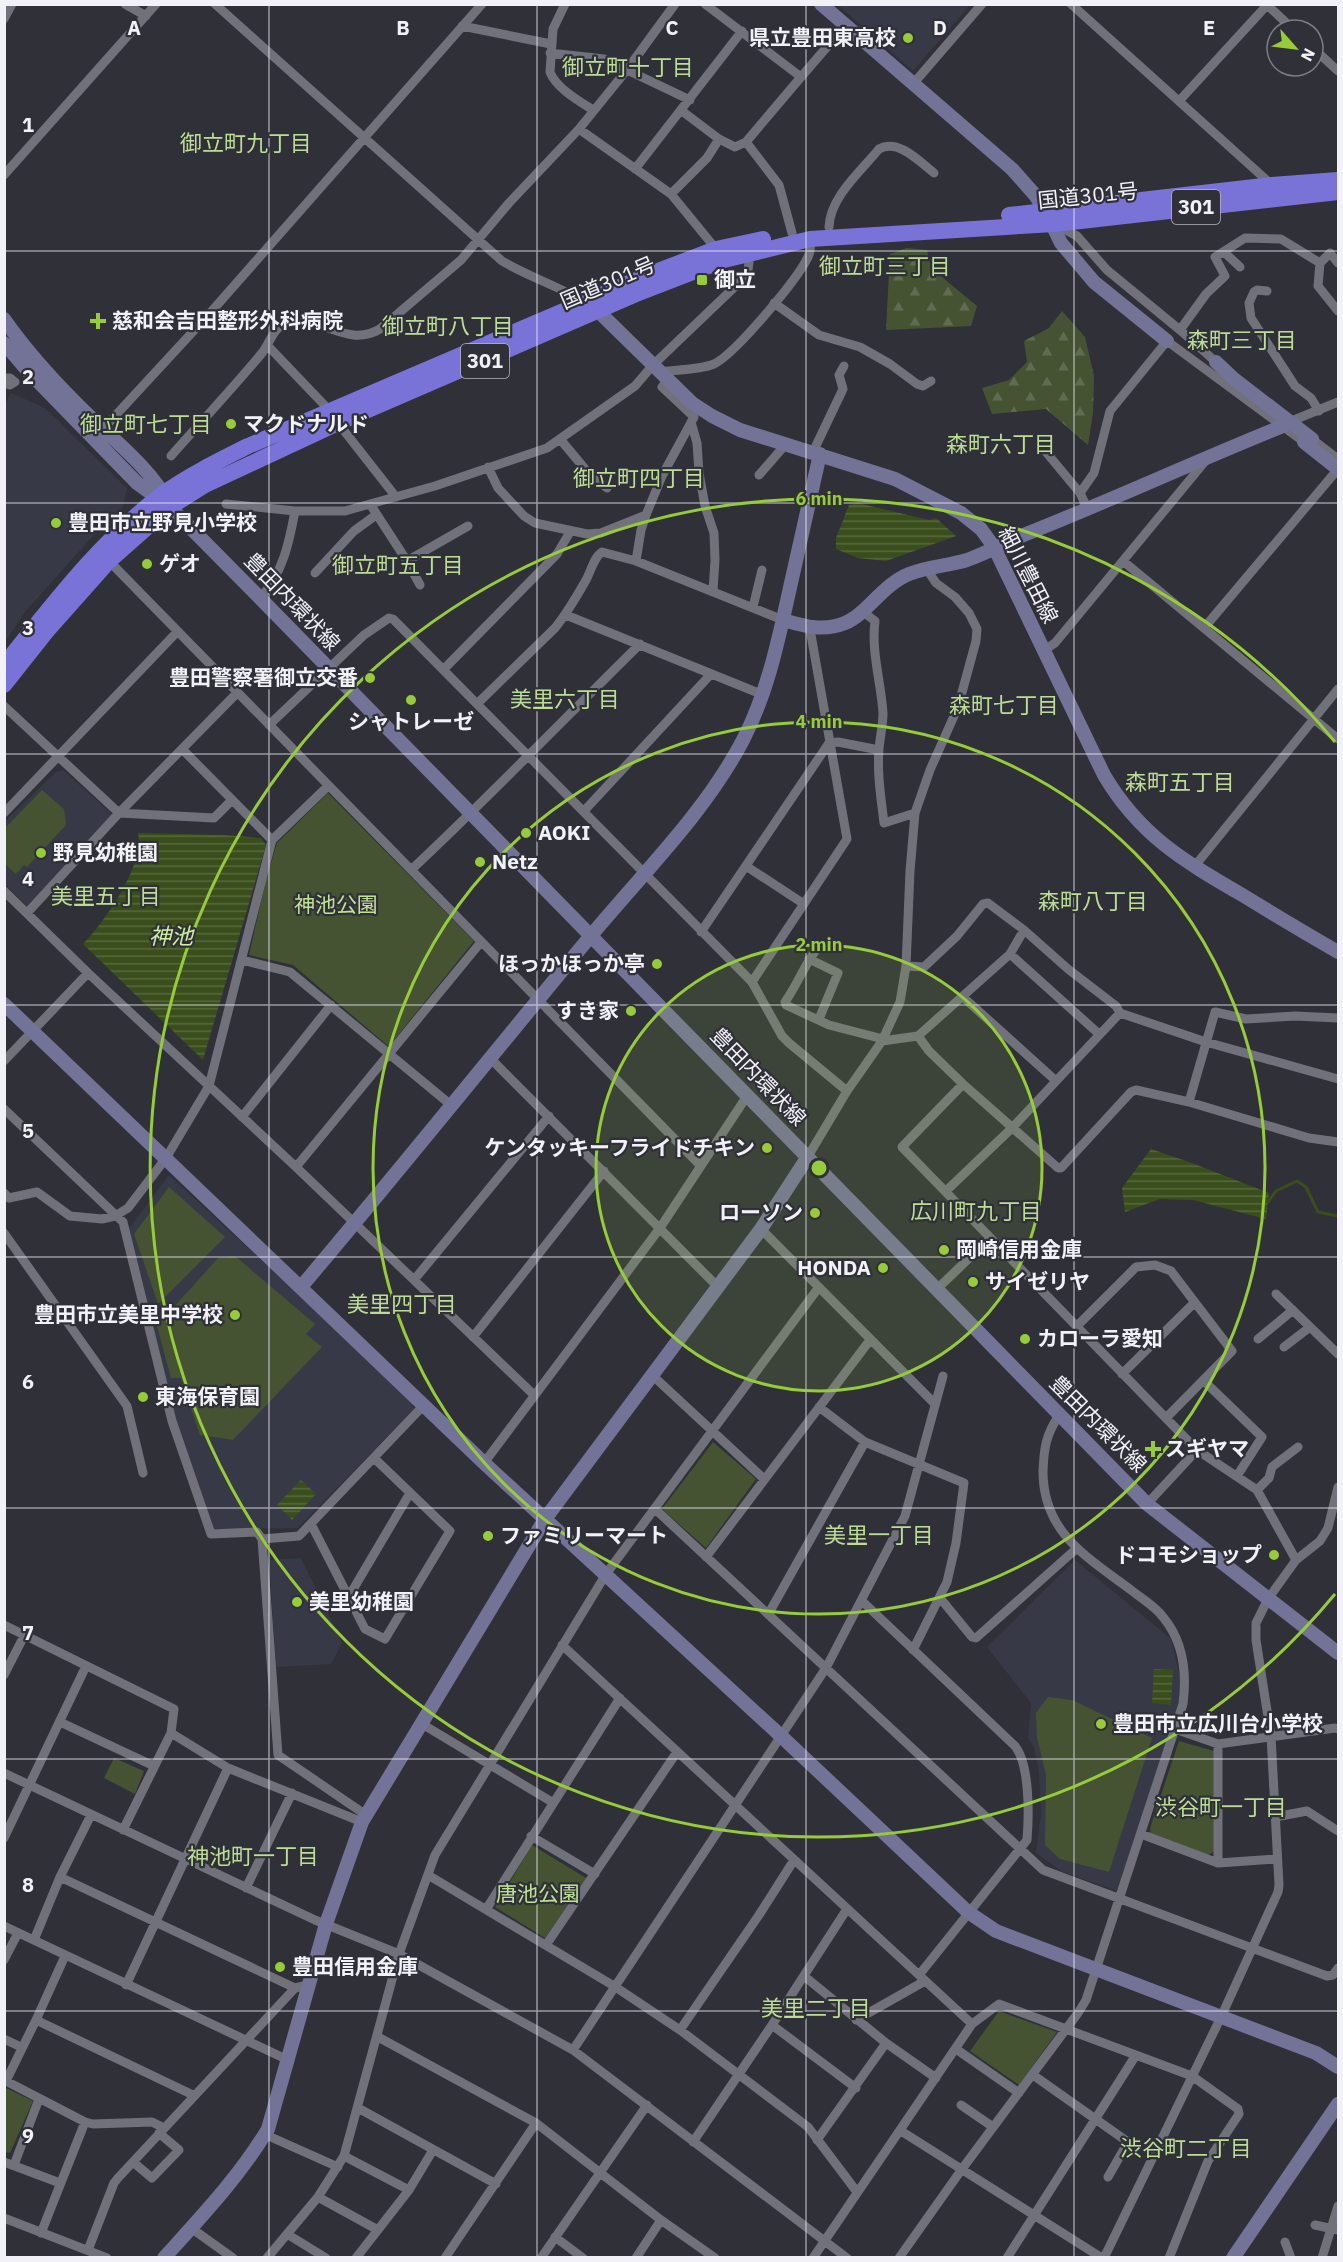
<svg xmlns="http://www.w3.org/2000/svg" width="1343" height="2262" font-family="'IBM Plex Sans','Noto Sans JP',sans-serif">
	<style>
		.built { fill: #383947 }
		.forest { fill: url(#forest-firs) }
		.green { fill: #455333 }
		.water { fill: url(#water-rules) }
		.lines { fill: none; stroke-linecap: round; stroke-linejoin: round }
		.stream { stroke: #3a4e1c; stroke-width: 3 }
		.street { stroke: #71717b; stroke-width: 9 }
		.secondary { stroke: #737297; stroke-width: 14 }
		.highway { stroke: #7973d7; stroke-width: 16 }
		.grid { fill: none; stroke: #f1f1f7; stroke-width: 1.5; stroke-opacity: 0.55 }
		.ring { fill: none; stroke: #96cc3a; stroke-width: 3 }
		.poi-dot { fill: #96cc3a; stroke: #303038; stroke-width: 2 }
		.labels { text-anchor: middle; stroke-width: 4.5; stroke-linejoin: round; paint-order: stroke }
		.shield { fill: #303038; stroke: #b7b7be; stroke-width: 1.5 }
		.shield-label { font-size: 20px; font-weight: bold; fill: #f1f1f7 }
		.poi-label { font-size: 21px; font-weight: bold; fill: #f1f1f7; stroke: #303038; text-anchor: start }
		.street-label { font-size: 21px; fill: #f1f1f7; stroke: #303038 }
		.park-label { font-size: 21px; fill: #c0e294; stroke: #303038 }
		.neighbourhood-label { font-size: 22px; fill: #bddd96; stroke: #303038 }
		.water-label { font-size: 22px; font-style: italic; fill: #cdf0a1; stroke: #303038 }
		.grid-label { font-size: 20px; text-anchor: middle; font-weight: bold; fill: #f1f1f7; stroke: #303038; stroke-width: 4.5; stroke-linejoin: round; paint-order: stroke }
		.centre { fill: #96cc3a; stroke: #303038; stroke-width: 3 }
		.ring-label { font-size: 18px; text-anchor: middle; font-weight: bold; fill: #96cc3a; stroke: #303038; stroke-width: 4.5; stroke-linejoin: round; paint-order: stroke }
	</style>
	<defs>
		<pattern id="forest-firs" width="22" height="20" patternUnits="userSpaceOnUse" patternTransform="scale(1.5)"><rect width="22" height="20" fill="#455333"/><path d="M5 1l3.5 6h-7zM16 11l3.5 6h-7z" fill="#606c51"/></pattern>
		<pattern id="water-rules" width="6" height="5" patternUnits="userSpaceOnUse" patternTransform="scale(1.5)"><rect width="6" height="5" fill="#3a4e1c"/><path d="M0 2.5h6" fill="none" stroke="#57683e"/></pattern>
	</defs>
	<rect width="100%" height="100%" fill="#303038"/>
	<path class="built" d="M838,5H970L913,71Z
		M11,393L45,408L127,488L123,507L91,538L25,612L5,642L4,406Z
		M63,770L113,815L111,819L27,906L5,884L4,822L56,772Z
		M169,1175L412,1400L414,1409L298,1528L213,1529L175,1422L128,1230Z
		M301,1558L342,1643L331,1664L276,1667L269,1560Z
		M1075,1560L1171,1639L1181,1681L1178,1710L1117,1891L1061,1871L1036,1853L1041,1814L1039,1771L1034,1748L1028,1737L1031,1703L987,1647Z"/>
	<path class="forest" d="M907,248L927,250L931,268L977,306L971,326L886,330L890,254Z
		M1062,311L1085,337L1094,376L1093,413L1088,445L1046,409L992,414L982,388L1009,380L1027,362L1024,341L1049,328Z"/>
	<path class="green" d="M42,790L64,809L66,825L27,867L24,865L16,874L5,864V828Z
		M328,793L474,941L390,1045H387L293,965L249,955L265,884L277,843Z
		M169,1187L225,1237L158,1304L134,1234Z
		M235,1256L315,1324L306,1334L322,1347L233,1440L200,1435L181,1378H171L157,1326L218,1258Z
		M713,1442L756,1479L706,1548L662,1509Z
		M1048,1697L1072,1700L1152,1738L1109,1872L1060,1859L1045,1845L1046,1775L1037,1737L1036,1713Z
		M1179,1741L1214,1751L1215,1851L1208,1855L1151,1833L1150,1828Z
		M114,1758L144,1771L135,1794L104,1778Z
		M532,1845L586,1878L545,1938L495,1907Z
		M999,2011L1057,2032L1019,2085L970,2051Z
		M4,2087L33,2101L10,2153L5,2152Z"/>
	<path class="water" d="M858,503L929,520L936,518L956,536L886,561L858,558L836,549V538L849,505Z
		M138,833L224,835L261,838L266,845L203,1060L83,944C105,922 145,864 138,833Z
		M1151,1149L1192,1163L1269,1193L1266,1219L1193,1200L1160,1199L1125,1212L1122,1188Z
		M301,1480L316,1494L292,1520L277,1505Z
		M1154,1669L1173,1670L1171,1705L1152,1703Z"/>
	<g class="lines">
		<path class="stream" d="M1268,1202L1276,1191L1297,1181L1306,1187L1318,1212L1338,1216"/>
		<path class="street" d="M125,4L146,16
			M215,4L502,261C529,277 558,286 585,302
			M565,4L553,29L550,72C556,88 579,101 593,110
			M1071,4L1272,185
			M1266,4L1294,30
			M4,19L12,4
			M462,26L551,44
			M1313,48L1338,71
			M550,53L604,59L690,100
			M801,77L845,26
			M913,84L982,4
			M1180,100L1268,4
			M682,111L719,139
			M579,129L671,194L716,249
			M746,142L779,185L792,233
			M635,169L742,31
			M4,175L156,4
			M671,194L707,158L719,139L735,147L746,142L801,77L705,4
			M1058,226L1077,236L1107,270L1180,330L1216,362
			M829,227C830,197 861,171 879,149C898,138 920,162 934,173
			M1224,252L1240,267
			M1320,263L1330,253L1338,263
			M1267,291L1257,290L1254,292L1249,303L1251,318L1295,386L1311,398L1319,411
			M774,303L819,335L860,347L890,364L917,384L923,386L931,381
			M1180,330L1206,294L1225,276L1215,257L1245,238L1281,239L1320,263L1318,286L1338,311
			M268,346L331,412
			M659,372C674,370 700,370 714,364C735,354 797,280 808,257C811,251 811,246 810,239
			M4,378H10L15,382L10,385L4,383
			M691,422L697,443L699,473L705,506L714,533L715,560L713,591
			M1289,422L1338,402
			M338,423L396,497
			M103,429L211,312L482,4
			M560,439L590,475L607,488
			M1312,439L1338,459
			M1041,446L1080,493
			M813,452L843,389L839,375L844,366
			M171,456C201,422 232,389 262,353C270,343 273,327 287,323C319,313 346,349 380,329L461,260L509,203L579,129L626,71L675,4
			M488,467L498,488L524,516L535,523L587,534L601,533L646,515L662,476L694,417L662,387L667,380
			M759,475L786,444
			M226,504L295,511
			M370,504L407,561L420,585
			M1088,510L1080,493L1094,473L1110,411L1167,341L1304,442
			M109,561L700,1165
			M407,561L468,526
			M636,561L641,530L646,515
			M1123,561L1338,739
			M315,573L354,531L376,515
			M260,598C283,573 289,543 295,511H345L370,504L435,486L547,448L635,386L653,365L744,278L748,270L750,254
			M753,607L762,570
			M862,611L875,621C871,652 881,682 883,713C883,725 880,737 879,749C877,774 881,798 884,823L915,813
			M566,615L761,694
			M1204,628L1338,469
			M1043,651L1055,643L1207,459
			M444,669L557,554L570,532
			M478,703L555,628C567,613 577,596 586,580C591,571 594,557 602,552L636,561L783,620
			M4,706L119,813L214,818L232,800
			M269,725L364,635L389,618L393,619L752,982L782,1036L789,1043L847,1091
			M182,749L272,840
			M584,811L711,674
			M4,813L177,632
			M746,866L804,904
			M1194,867L1338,689
			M411,870C489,797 564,719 640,644
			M4,891L88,973L296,1167L534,1395
			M28,912L119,813L237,693
			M1024,930L1068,969L1116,1006L1120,1013
			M701,932L829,743L838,742L879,750
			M816,950C804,966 797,985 785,1002L786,1005L829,1025L883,1039
			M1010,954L1099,1034
			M809,959L838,973L819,1019
			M242,960L290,972L451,1105
			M752,982L847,839L810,629
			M963,997L1055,1080
			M918,1036L929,1051L963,1084L1058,1168H1061L1131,1092L1136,1090L1189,1102L1309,1138L1338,1142
			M882,1041L918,1036L1010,954L1024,930L988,903L983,904L957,936L924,967L906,966
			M490,1058L718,1287
			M4,1061L88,973
			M963,1084L902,1147L1197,1450L1257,1490L1296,1560
			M1189,1102L1215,1012L1246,1019L1295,1016L1338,1018
			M4,1109L123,1222L172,1421L211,1534L257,1532L262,1539L278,1755L366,1815
			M242,1117L331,1005
			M807,1158L847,1091L882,1041L900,1002L906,966L910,871L915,813L930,770L958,707L976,641L977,629L969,613L955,597L936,583L926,568
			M296,1167L481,942
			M946,1191L1012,1128L1120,1013L1206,1042L1338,1079
			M4,1193L9,1198L37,1192L70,1216L102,1219L115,1216L128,1208L166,1158L209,1086L272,840L328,786
			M761,1229L935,1404
			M4,1233L127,1406L143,1473
			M414,1280L549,1116
			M936,1290L990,1238
			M1276,1294L1338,1354
			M1077,1326L1136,1267L1155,1265L1171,1271L1232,1351L1166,1418
			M473,1337L604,1171
			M1258,1339L1293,1310
			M1284,1347L1310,1327
			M1122,1374L1194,1303
			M652,1375L764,1479
			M1204,1381L1262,1437L1237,1476
			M819,1407L865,1442L964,1483L956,1543L947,1582L913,1650
			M484,1463L660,1228L747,1096
			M1257,1490L1269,1478L1272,1467L1298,1447
			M1147,1504L1197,1450
			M655,1509L1043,1870L1327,1976L1333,1975L1338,1968
			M311,1524L365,1629L385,1639L450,1531L374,1458
			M262,1539L299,1536L424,1405
			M706,1557L870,1340
			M348,1598L410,1493
			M940,1598L972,1637L976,1638L1076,1549
			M862,1601L1015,1746C1030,1765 1029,1816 1027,1840L919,1975
			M769,1613L865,1442
			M4,1625L174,1709L171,1733L123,1830
			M562,1645L972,2024
			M4,1675L24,1636
			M60,1722L154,1766
			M422,1724L552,1802
			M1175,1729L1218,1744L1335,1728L1338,1729
			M171,1733L228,1768L362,1822
			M4,1773L315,1920L399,1954L573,2050L847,2258
			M1275,1817L1307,1811L1338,1831
			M1141,1834L1218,1863L1277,1859
			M531,1836L595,1874
			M4,1838L86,1666
			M1218,1863V1744
			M428,1875L614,1986L680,2030L808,2127L857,2192
			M60,1877L295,1988
			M246,1888L292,1793
			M487,1908L620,1698
			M4,1926L288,2060
			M34,1940L60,1877L91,1815
			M546,1945L677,1752
			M65,1956L36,2020L6,2081L85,2122L93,2124L152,2122L164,2128
			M4,1960L18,1933
			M804,1976L886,2043L936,2078
			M126,1985L228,1768
			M36,2020L193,2095
			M856,2020L925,1981
			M772,2025L856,2088
			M680,2030L759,1915L794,1860
			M378,2037L536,2123L661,2220L715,2258
			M4,2039L21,2047
			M956,2049L1019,2093
			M573,2050L826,1668L905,1516L943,1376
			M1033,2075L1128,2142L1108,2177
			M961,2105L993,2127
			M358,2108L496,2184
			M901,2131L1102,2258
			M264,2134L338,2167
			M817,2140L886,2043
			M693,2142L772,2025L847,1909
			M344,2156L409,2190
			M4,2162L60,2183
			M133,2162L152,2178L179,2150L159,2133
			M14,2165L39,2099
			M318,2197L378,2230
			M4,2218L107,2258
			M1315,2225L1338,2230
			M191,2228L233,2258
			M41,2233L85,2122
			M287,2234L326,2258
			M555,2237L583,2258
			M1285,2242L1291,2258
			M88,2250L114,2183L118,2178L295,1988L308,1985
			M267,2258L318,2197L344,2156L399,1954L435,1855L606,1574L819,1287
			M356,2258L409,2190L433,2150
			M445,2258L536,2123
			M541,2258L647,2105
			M636,2258L661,2220
			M813,2258L972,2024L999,2004L1192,2076L1238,2109L1239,2114L1208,2161L1169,2258
			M899,2258L962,2169L1078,2013L1086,2000L1183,1704C1187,1673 1184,1642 1163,1617C1155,1606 1142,1599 1131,1590C1087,1557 1043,1533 1043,1471C1044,1447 1046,1435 1059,1415
			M1007,2258L1136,2055
			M1104,2258L1221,2017L1278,1892L1279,1885L1271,1736L1256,1640V1623L1268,1599L1296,1560L1320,1541L1328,1528L1338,1487
			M1322,2258L1338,2206"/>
		<path class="secondary" d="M821,4L1012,169L1035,195L1046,212L1061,243L1094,282L1167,341
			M599,312L692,403L712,416L740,430L895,479L961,513L981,529L994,547L1104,775C1140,836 1184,861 1244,896C1275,915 1307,934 1338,952
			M4,319C25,349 51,378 77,404C103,431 153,469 168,503
			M4,343L27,370L137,483L170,507L260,598L1147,1504L1338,1653
			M1216,362L1234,379L1312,439
			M1304,442L1338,469
			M783,620C804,626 823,632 845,623C867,614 882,585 909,574C928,566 948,566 967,560C987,553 1006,542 1026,534C1112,500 1196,461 1283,426L1289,422
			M4,1004L484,1463L782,1737L968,1912L996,1931L1316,2053L1338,2067
			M301,1287C398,1172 493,1054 589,938C641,875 705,813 743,740C767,694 778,642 789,592C799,546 810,500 820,454
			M164,2258C201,2217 240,2176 268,2129L326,1924L362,1822L545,1519L761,1229L807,1158
			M1233,2258L1338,2104"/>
		<path class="highway" d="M1009,215L1272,185L1338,180
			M4,665C53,604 101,540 164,493C191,474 220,460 248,446L650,274L716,249L763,239
			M4,685L46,632L109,561L170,507L205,485L338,423L641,292L724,260L810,239L1054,224L1338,192"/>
	</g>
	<path class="grid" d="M269,4V2258M537,4V2258M806,4V2258M1074,4V2258M4,251H1338M4,503H1338M4,754H1338M4,1005H1338M4,1257H1338M4,1508H1338M4,1759H1338M4,2011H1338"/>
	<circle cx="819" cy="1168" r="223" fill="#96cc3a" fill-opacity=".12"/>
	<g class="ring">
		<circle cx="819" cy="1168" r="223"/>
		<circle cx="819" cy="1168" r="446"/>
		<path d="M1335 1594A669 669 0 1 1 1335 742"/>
	</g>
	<g class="poi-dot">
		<circle cx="908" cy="38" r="6"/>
		<rect x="696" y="274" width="12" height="12" rx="3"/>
		<path d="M95 312h6v6h6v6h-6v6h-6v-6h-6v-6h6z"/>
		<circle cx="231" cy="424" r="6"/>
		<circle cx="56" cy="523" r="6"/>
		<circle cx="147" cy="564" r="6"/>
		<circle cx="370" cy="678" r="6"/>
		<circle cx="411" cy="700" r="6"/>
		<circle cx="526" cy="833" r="6"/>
		<circle cx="41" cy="853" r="6"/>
		<circle cx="480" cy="862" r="6"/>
		<circle cx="657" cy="964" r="6"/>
		<circle cx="631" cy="1011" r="6"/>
		<circle cx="767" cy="1148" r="6"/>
		<circle cx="815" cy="1213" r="6"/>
		<circle cx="944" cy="1250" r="6"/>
		<circle cx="883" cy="1268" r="6"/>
		<circle cx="973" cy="1282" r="6"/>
		<circle cx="235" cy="1315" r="6"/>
		<circle cx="1025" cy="1339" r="6"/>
		<circle cx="143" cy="1397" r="6"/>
		<path d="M1150 1440h6v6h6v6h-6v6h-6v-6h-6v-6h6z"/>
		<circle cx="488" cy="1536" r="6"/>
		<circle cx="1274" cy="1555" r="6"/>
		<circle cx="297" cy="1602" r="6"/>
		<circle cx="1101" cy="1724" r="6"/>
		<circle cx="280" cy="1967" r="6"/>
	</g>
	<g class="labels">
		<g class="shield">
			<rect x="1172" y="190" width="48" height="34" rx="4.5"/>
			<rect x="461" y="344" width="48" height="34" rx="4.5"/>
		</g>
		<g class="shield-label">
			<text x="1196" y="214">301</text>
			<text x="485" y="368">301</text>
		</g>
		<g class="poi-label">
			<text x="896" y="45" text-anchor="end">県立豊田東高校</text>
			<text x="714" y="287">御立</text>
			<text x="112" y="328">慈和会吉田整形外科病院</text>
			<text x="243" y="431">マクドナルド</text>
			<text x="68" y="530">豊田市立野見小学校</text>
			<text x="159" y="571">ゲオ</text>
			<text x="358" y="685" text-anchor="end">豊田警察署御立交番</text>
			<text x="411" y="729" text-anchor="middle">シャトレーゼ</text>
			<text x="538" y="840">AOKI</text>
			<text x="53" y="860">野見幼稚園</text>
			<text x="492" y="869">Netz</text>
			<text x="645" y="971" text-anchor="end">ほっかほっか亭</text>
			<text x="619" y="1018" text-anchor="end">すき家</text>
			<text x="755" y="1155" text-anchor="end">ケンタッキーフライドチキン</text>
			<text x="803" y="1220" text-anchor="end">ローソン</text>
			<text x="956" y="1257">岡崎信用金庫</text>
			<text x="871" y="1275" text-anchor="end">HONDA</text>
			<text x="985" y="1289">サイゼリヤ</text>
			<text x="223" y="1322" text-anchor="end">豊田市立美里中学校</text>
			<text x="1037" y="1346">カローラ愛知</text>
			<text x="155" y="1404">東海保育園</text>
			<text x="1165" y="1456">スギヤマ</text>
			<text x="500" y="1543">ファミリーマート</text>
			<text x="1262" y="1562" text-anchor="end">ドコモショップ</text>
			<text x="309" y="1609">美里幼稚園</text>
			<text x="1113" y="1731">豊田市立広川台小学校</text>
			<text x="292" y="1974">豊田信用金庫</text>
		</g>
		<g class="street-label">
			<text transform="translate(1088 196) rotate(-6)" y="7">国道301号</text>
			<text transform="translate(608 283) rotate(-23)" y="7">国道301号</text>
			<text transform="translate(1028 575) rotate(63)" y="7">細川豊田線</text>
			<text transform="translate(292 602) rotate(46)" y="7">豊田内環状線</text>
			<text transform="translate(758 1077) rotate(46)" y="7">豊田内環状線</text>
			<text transform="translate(1098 1424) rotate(45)" y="7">豊田内環状線</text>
		</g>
		<g class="park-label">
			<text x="336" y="912">神池公園</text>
			<text x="538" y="1901">唐池公園</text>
		</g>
		<g class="neighbourhood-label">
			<text x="628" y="75">御立町十丁目</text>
			<text x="246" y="151">御立町九丁目</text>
			<text x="885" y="274">御立町三丁目</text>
			<text x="448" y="334">御立町八丁目</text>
			<text x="1242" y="348">森町三丁目</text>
			<text x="146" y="432">御立町七丁目</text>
			<text x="1001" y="452">森町六丁目</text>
			<text x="639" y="486">御立町四丁目</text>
			<text x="398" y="573">御立町五丁目</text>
			<text x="565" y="707">美里六丁目</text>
			<text x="1004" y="713">森町七丁目</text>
			<text x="1180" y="790">森町五丁目</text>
			<text x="106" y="904">美里五丁目</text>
			<text x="1093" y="909">森町八丁目</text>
			<text x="976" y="1219">広川町九丁目</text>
			<text x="402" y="1312">美里四丁目</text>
			<text x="879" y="1543">美里一丁目</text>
			<text x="1221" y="1815">渋谷町一丁目</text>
			<text x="253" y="1864">神池町一丁目</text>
			<text x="816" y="2016">美里二丁目</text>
			<text x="1186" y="2156">渋谷町二丁目</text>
		</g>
		<g class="water-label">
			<text x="171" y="944">神池</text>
		</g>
	</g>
	<g class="grid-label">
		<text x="134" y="35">A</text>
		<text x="403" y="35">B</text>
		<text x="672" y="35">C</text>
		<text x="940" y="35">D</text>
		<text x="1209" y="35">E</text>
		<text x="28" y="132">1</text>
		<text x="28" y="384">2</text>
		<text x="28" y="635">3</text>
		<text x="28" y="886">4</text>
		<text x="28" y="1138">5</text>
		<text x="28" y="1389">6</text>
		<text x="28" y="1640">7</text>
		<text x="28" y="1892">8</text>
		<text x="28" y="2143">9</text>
	</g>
	<circle cx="819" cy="1168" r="9" class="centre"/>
	<g class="ring-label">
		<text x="819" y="505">6 min</text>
		<text x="819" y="728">4 min</text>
		<text x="819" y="951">2 min</text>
	</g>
	<rect width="1343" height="2262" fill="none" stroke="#f1f1f7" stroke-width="12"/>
	<g transform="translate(1295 48) rotate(118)"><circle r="28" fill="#303038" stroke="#7d7d84" stroke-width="1.5"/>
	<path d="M0-4.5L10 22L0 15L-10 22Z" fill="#96cc3a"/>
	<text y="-9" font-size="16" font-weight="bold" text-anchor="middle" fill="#f1f1f7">N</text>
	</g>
</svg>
